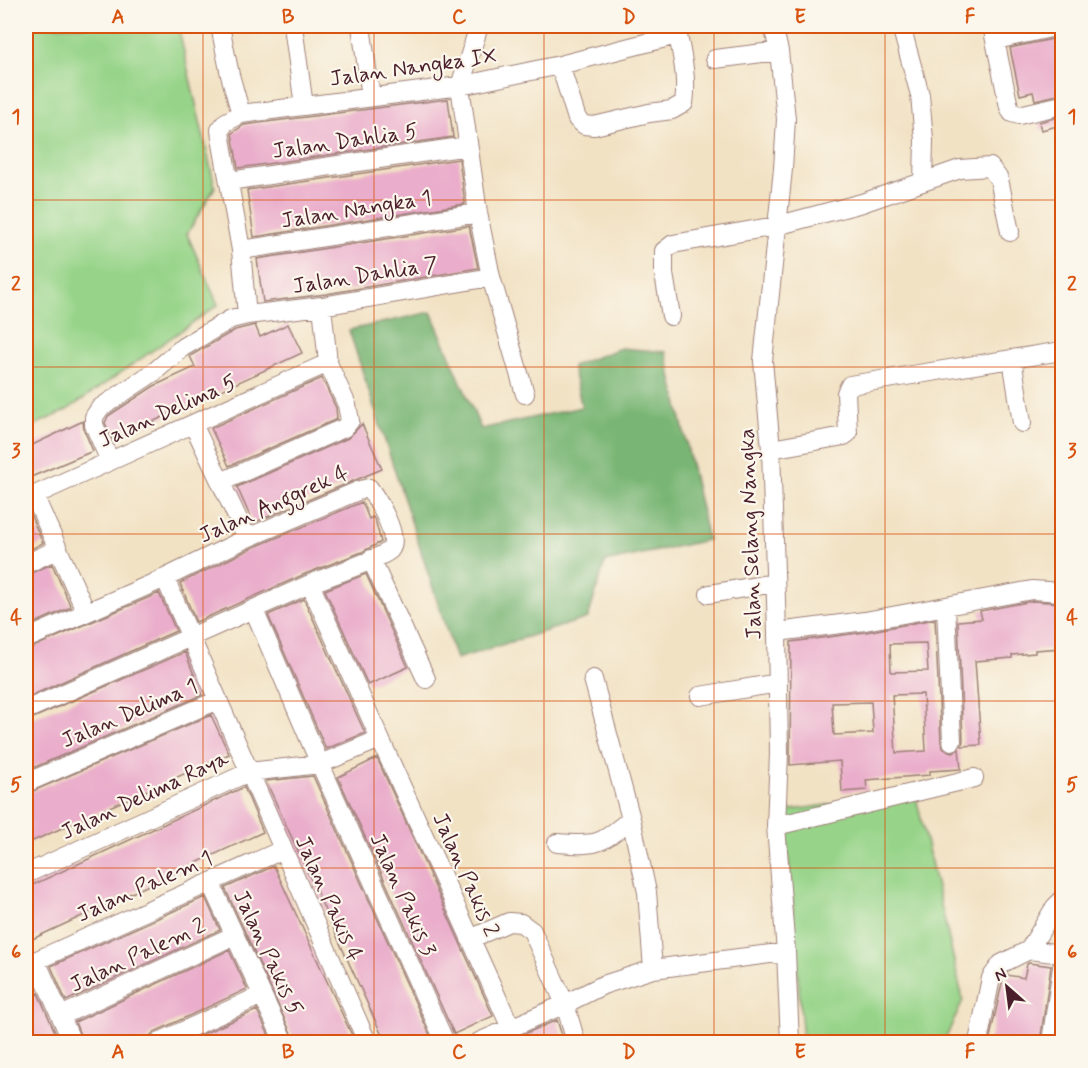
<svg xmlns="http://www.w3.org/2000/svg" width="1088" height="1068" font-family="Mynerve,sans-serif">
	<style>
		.green { fill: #97d489; stroke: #707a5a; stroke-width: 1.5 }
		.forest { fill: #79b675; stroke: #626a50; stroke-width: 1.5 }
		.building { fill: #eaadcb; fill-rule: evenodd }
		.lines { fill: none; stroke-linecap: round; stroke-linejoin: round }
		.minor-casing { stroke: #9e8078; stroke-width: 20 }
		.minor { stroke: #fff; stroke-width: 18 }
		.grid { fill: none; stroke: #d8530f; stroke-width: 1.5; stroke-opacity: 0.55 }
		.labels { text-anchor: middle; stroke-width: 4.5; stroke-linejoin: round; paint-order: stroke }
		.street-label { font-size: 22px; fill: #4a1f2b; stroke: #fbf7ec }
		.neatline { fill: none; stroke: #d8530f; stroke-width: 2 }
		.grid-label { font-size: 20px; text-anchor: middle; font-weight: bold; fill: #d8530f }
	</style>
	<rect width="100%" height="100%" fill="#fbf7ec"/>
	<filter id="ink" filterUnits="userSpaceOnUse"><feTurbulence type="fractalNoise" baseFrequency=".0167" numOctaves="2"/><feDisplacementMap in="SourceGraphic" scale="12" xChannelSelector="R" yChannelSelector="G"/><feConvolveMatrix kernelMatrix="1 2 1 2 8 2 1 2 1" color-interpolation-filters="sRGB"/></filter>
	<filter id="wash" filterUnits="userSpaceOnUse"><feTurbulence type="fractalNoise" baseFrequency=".008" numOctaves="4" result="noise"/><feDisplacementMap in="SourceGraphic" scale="24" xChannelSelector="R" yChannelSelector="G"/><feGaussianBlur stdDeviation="1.35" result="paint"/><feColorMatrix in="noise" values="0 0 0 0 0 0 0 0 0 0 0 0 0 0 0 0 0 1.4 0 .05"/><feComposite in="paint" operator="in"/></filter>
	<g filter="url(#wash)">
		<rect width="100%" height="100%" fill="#f2e2c4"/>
		<path class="green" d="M26,26H178L215,187L187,234L218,305L67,410L26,429Z
			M915,793L963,1000L944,1042H803L785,811Z"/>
		<path class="forest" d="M431,312L481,429L582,407L572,366L621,348L666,352L708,540L605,562L588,618L456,659L349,330Z"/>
		<g id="blocks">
			<path class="building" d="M1062,37V94L1035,100L1033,92L1020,95L1010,48Z
				M448,99L453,137L238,168L232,133L244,125Z
				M1062,116V125L1041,130L1039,122Z
				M459,159L465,204L254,237L247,190Z
				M469,226L478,268L326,294L263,302L257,259Z
				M288,324L302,353L113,440L105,423L108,416L154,386L195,367L190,356L235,330L255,325L260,337Z
				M322,378L336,408L337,419L229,466L211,428Z
				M83,421L84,430L93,451L26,479V448Z
				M362,424L382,469L253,523L237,487L348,438Z
				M362,502L369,519L373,517L376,523L381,542L362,552L305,574L196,622L180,583L252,548Z
				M26,510H28L43,543L26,552Z
				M52,564L71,607L26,627V575Z
				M366,574L408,667L368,685L325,590Z
				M159,593L176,631L26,698V650Z
				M304,599L365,733L326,749L268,615Z
				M1033,601L1062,603V648L1035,650V653L1012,655V658L975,661L981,745L962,746L963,740L958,621L982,619L980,611Z
				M935,619L941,742L943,748L947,751L953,752L959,749L961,769L930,771V775L866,780L867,790L842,792L840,761L790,765L791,642L866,632ZM926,643L928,671L891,672L890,644ZM923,694L926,751L896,753L892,695ZM871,702L873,733L834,735L832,703Z
				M185,652L202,695L26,771V721Z
				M211,715L229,754L26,844V794Z
				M377,758L493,1016L454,1034L338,777Z
				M313,776L433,1042H385L266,781Z
				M244,787L263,832L26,942V888Z
				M274,866L290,901L355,1042H295L225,888Z
				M205,897L220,930L66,1001L51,966Z
				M229,950L247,989L154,1032L150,1036L148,1042H83L75,1022Z
				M1029,963L1051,966L1040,1042H989L1002,983L1007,975L1024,978L1027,964Z
				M38,993L58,1039L49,1042H26V998Z
				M257,1010L272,1042H185Z
				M557,1020L564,1042H506L515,1038Z"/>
		</g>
	</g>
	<g filter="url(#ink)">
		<use href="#blocks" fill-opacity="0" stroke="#9e8078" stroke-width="1.5"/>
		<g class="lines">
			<g class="minor-casing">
				<path id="minor" d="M220,26L230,75L241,114
					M293,26L304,106
					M361,26L371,97
					M479,26L460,86L478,213L491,277L525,394
					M773,26L779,51L786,119L783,169L763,361L771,449L777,632L779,753L776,826L786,952L790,1042
					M901,26L920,95L924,140L923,182
					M992,26L1009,107L1012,113L1019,115L1062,105
					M996,40L1060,26
					M715,59L779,51
					M560,65L577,119L584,125L594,126L649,113L672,110L684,103C688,77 681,51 676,26
					M229,181L468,146
					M241,250L478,213
					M247,315L241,250L221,138L220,130L226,122L241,114L460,86L560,65L677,35
					M671,316L664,274V251L673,244L776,226L862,203L960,169L990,167L999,179L1010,232
					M1012,359L1022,423
					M193,424L247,538
					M771,449L844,436L848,433L846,393L850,385L1062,351
					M110,461L94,425V417L100,408L154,372L183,347L231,319L247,315L322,306L491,277
					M221,482L332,433L344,428L350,421L347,405L328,363L322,306
					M34,495L86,612
					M26,499L328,363
					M371,559L426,679
					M26,564L58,549
					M165,578L367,1042
					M310,584L511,1028
					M709,594L774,583
					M946,607L952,741
					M254,610L320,764L445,1042
					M777,632L865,621L1032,590L1062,592
					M26,639L165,578L247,538L360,490L369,488C377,499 401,537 390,550C380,559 326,577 310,584C215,626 120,669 26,710
					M593,679L631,819L647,892L653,969
					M700,696L778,683
					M26,783L218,700
					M776,826L974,778
					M557,843C600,846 598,845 631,819
					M26,874L249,772L320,764L380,739
					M210,882L284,1042
					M470,939L509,922L521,923L532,931L565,1004L576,1042
					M1029,950L1055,907L1062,900
					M1029,950L1062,954
					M36,960L72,1042
					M26,965L282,850
					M61,1016L235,935
					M159,1042L262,995
					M479,1042L565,1004L603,985L653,969L786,952
					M978,1042L991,978L1001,964L1029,950
					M1051,1042L1062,967"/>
			</g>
			<use href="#minor" class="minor"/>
		</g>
	</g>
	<path class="grid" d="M203,26V1042M374,26V1042M544,26V1042M714,26V1042M885,26V1042M26,200H1062M26,367H1062M26,534H1062M26,701H1062M26,868H1062"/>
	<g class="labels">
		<g class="street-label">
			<text transform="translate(413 66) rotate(-8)" y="8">Jalan Nangka IX</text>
			<text transform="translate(345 140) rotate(-8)" y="8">Jalan Dahlia 5</text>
			<text transform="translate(356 208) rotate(-9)" y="8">Jalan Nangka 1</text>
			<text transform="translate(365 274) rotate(-9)" y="8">Jalan Dahlia 7</text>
			<text transform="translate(167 410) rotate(-24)" y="8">Jalan Delima 5</text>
			<text transform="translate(273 503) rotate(-24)" y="8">Jalan Anggrek 4</text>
			<text transform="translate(749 534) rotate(-92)" y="8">Jalan Selang Nangka</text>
			<text transform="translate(129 712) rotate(-23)" y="8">Jalan Delima 1</text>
			<text transform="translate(144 794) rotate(-25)" y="8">Jalan Delima Raya</text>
			<text transform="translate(467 874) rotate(66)" y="8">Jalan Pakis 2</text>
			<text transform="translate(144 885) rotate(-24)" y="8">Jalan Palem 1</text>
			<text transform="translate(404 894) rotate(66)" y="8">Jalan Pakis 3</text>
			<text transform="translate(330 898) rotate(66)" y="8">Jalan Pakis 4</text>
			<text transform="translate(269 952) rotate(65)" y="8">Jalan Pakis 5</text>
			<text transform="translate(137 954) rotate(-25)" y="8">Jalan Palem 2</text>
		</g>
	</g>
	<rect width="1088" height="1068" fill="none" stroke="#fbf7ec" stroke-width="66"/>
	<g transform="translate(1007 987) rotate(332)" stroke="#fbf7ec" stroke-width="4.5" paint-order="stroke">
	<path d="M0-4.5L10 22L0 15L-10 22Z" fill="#4a1f2b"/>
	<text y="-9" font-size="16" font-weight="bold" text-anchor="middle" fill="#4a1f2b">N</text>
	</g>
	<rect x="33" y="33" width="1022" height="1002" class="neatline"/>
	<g class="grid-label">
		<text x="118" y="23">A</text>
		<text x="288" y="23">B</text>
		<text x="459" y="23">C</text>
		<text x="629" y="23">D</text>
		<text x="800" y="23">E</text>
		<text x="970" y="23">F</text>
		<text x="16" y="123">1</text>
		<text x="1072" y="123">1</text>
		<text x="16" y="290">2</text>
		<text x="1072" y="290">2</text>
		<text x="16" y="457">3</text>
		<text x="1072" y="457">3</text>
		<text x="16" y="624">4</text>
		<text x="1072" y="624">4</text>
		<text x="16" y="791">5</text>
		<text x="1072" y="791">5</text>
		<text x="16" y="958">6</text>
		<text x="1072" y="958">6</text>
		<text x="118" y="1058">A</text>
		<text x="288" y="1058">B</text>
		<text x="459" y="1058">C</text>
		<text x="629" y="1058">D</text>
		<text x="800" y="1058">E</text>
		<text x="970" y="1058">F</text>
	</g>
</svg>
